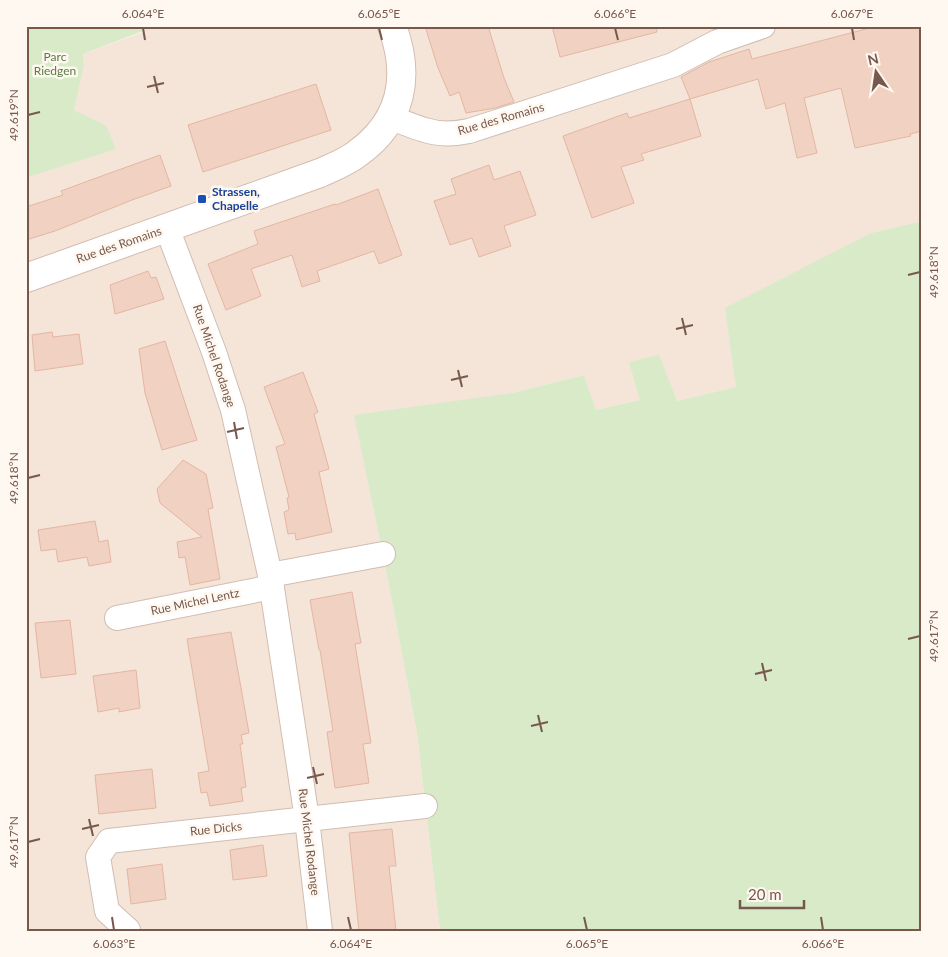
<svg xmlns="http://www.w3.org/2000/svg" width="948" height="957" font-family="Lato,sans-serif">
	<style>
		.residential { fill: #f4e5d8 }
		.green { fill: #d8eac8 }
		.building { fill: #f1d1c2; stroke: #e4b6a2 }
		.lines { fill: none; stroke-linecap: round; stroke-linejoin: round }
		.street-casing { stroke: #d1bdb1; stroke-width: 26 }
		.secondary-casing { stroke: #d4bcaf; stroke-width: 30 }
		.street { stroke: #fff; stroke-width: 24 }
		.secondary { stroke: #fff; stroke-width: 28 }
		.ticks { fill: none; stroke: #77584d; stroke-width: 2 }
		.transit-dot { fill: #1a4fb4; stroke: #fff8f0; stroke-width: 2 }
		.labels { text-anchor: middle; stroke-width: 5; stroke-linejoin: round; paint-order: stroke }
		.park-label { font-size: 12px; fill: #5a7c45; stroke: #fff8f0 }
		.street-label { font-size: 12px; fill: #77584d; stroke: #fff8f0 }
		.transit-label { font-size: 12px; font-weight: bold; fill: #164399; stroke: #fff8f0; text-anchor: start }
		.neatline { fill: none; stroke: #77584d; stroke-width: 2 }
		.ticks-label { font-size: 12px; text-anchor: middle; fill: #77584d }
	</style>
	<rect width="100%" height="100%" fill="#fcf4ea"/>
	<path class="residential" d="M142,26H922V221L871,233L736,387L677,401L640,400L596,410L584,375L512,393L383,554L417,733L440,931H26V178L115,149L106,125L74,110L84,66L83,54L143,32Z"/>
	<path class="green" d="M26,26H142L143,31L83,54L84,66L74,110L106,125L116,149L26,178Z
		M922,221V931H440L417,733L383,554L354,415L512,393L584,375L596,410L640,400L629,362L659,355L677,401L736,387L725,308L871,233Z"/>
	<path class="building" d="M425,26H488L504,78L514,102L495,108L466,113L459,92L450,96L438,68Z
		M552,26H656L657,32L560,57Z
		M877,26H922V131L910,134L911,136L855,148L841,88L804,98L817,153L797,158L785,103L766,109L758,79L690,99L681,77L709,62L749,49L752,59Z
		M316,84L331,130L203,172L188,125Z
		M690,99L701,136L641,154L644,160L621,167L634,203L592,218L563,136L627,113L629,118Z
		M160,155L171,186L132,200L55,231L26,240V207L63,195L61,191L88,181Z
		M489,165L494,180L520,171L536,215L504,226L511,246L479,257L472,238L450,245L434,201L456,194L451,179Z
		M378,189L402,255L379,264L374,251L317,271L320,281L302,287L292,255L251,269L261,296L226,310L208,264L258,244L254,231L335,204L336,205Z
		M148,271L151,278L156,277L164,299L115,314L110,285Z
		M52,332L53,337L79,334L83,364L35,371L32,335Z
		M165,341L197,440L162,450L145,393L139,349Z
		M303,372L318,412L314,414L329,469L319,472L332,532L296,540L295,533L288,534L284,512L289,510L287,498L289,497L276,447L285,444L264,387Z
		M183,460L206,474L213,508L208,509L220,579L190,585L185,557L179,558L177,542L202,537L160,503L157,489Z
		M95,521L99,542L108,540L111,562L89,566L87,557L58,562L56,549L41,551L38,530Z
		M352,592L361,643L355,644L371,743L363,744L369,783L335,788L327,732L333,731L320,650H319L310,600Z
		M70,620L76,674L41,678L35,623Z
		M231,632L249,733L241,735L243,744H240L246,787L241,788L243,801L210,806L207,792L201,793L198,773L209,771L187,639Z
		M136,670L140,708L119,712V708L98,712L93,676Z
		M152,769L156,808L99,814L95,775Z
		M392,829L396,866H389L396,931H359L349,833Z
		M263,845L267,876L233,880L230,850Z
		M162,864L166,899L131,904L127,869Z"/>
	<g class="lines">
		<g class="street-casing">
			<path id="street" d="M391,118C403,122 414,127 425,130C440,135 455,134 469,131L673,65L717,42L763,26
				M167,228L214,352L233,410L270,575L307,819L320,931
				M270,575L383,554
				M117,618L272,587
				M128,930L107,911L98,857L109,841L425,806"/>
		</g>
		<g class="secondary-casing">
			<path id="secondary" d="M26,278L320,173C333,167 347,162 358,153C402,121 411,77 392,26"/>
		</g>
		<use href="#street" class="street"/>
		<use href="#secondary" class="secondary"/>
	</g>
	<path class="ticks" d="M143,28L145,40M379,28L382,40M615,28L618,40M852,28L854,40M154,76L158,93M147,87L164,83M28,115L40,112M908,275L920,272M682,318L686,335M676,329L693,325M458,370L462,387M451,380L468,376M234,422L237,439M227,432L244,428M28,478L40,475M908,639L920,636M762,663L766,681M755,674L772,670M538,715L542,732M531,726L548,722M313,767L317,784M307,778L324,774M89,819L93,836M82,829L99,825M28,842L40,839M112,917L114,930M348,917L351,930M584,917L587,930M821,917L823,930"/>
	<rect class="transit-dot" x="197" y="194" width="10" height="10" rx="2.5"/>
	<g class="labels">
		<g class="park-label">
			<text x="55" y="61">Parc<tspan x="55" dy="14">Riedgen</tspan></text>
		</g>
		<g class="street-label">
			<text transform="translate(501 119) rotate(-16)" y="4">Rue des Romains</text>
			<text transform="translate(119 245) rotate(-19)" y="4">Rue des Romains</text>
			<text transform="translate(214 356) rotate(71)" y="4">Rue Michel Rodange</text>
			<text transform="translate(195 602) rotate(-12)" y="4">Rue Michel Lentz</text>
			<text transform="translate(216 829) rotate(-6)" y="4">Rue Dicks</text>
			<text transform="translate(309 842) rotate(83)" y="4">Rue Michel Rodange</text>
		</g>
		<g class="transit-label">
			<text x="212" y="196">Strassen,<tspan x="212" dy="14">Chapelle</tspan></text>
		</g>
	</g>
	<rect width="948" height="957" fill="none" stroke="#fff8f0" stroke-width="55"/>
	<g transform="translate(876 72) rotate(347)" stroke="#fff8f0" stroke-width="4" paint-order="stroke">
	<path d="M0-4L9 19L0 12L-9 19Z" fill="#77584d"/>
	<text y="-8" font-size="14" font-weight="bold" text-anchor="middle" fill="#77584d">N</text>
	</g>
	<path d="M740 900v8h64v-8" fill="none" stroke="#77584d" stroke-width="2.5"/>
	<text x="748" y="900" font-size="15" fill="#77584d" stroke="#fff8f0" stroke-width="4" paint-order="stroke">20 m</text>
	<rect x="28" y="28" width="892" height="902" class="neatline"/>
	<g class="ticks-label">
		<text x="143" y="18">6.064°E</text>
		<text x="379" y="18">6.065°E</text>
		<text x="615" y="18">6.066°E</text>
		<text x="852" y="18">6.067°E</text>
		<text transform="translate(14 115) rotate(-90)" y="4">49.619°N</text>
		<text transform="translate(934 272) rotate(-90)" y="4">49.618°N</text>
		<text transform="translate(14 478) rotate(-90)" y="4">49.618°N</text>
		<text transform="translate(934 636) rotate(-90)" y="4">49.617°N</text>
		<text transform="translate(14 842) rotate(-90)" y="4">49.617°N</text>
		<text x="114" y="948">6.063°E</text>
		<text x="351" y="948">6.064°E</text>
		<text x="587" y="948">6.065°E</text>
		<text x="823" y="948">6.066°E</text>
	</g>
</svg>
